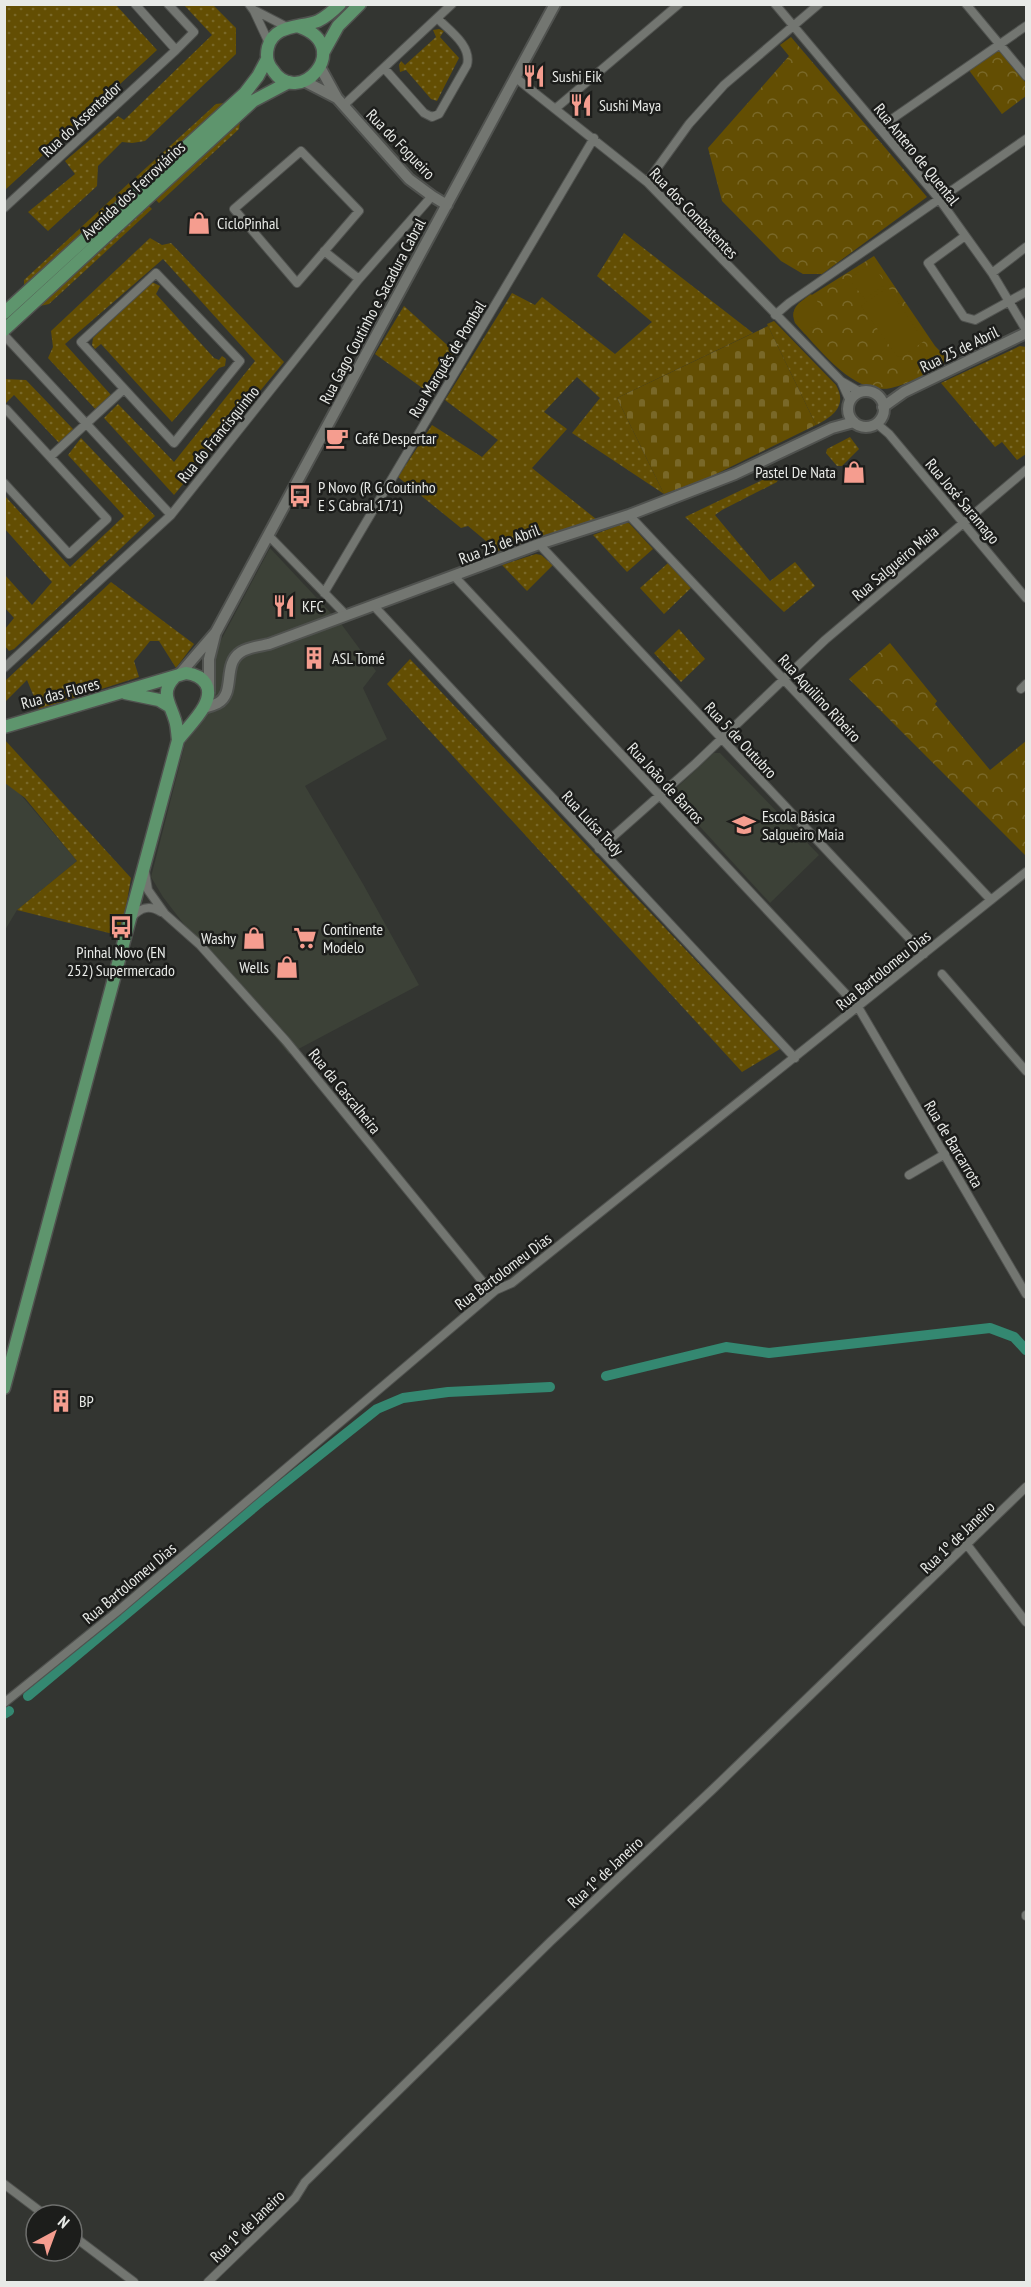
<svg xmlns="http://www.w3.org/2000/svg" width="1031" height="2287" font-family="'PT Sans Narrow',sans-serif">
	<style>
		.built { fill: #3c4137 }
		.grass { fill: url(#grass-dots) }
		.cemetery { fill: url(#cemetery-stones) }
		.park { fill: url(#park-crowns) }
		.pitch { fill: #634e03 }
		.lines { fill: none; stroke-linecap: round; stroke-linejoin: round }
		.canal { stroke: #348871; stroke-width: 10 }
		.street-casing { stroke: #50524f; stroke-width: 10 }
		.secondary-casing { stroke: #50524f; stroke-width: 14 }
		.primary-casing { stroke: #50524f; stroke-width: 15 }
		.street { stroke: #737671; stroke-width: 8 }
		.secondary { stroke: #737671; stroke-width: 10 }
		.primary { stroke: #5e956d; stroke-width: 12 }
		.labels { text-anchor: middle; stroke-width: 5; stroke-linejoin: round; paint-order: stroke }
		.poi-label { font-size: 16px; fill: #e8eae7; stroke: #1c1d1b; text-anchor: start }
		.street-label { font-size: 16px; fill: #e8eae7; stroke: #1c1d1b }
	</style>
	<defs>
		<pattern id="grass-dots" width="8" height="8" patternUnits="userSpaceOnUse" patternTransform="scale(1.5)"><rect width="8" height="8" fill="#634e03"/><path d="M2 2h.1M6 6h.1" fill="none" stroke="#796828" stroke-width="1.8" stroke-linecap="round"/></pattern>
		<pattern id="cemetery-stones" width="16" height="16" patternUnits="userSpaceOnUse" patternTransform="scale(1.5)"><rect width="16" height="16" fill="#634e03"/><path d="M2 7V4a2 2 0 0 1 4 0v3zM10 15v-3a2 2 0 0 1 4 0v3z" fill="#796828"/></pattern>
		<pattern id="park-crowns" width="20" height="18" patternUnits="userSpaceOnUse" patternTransform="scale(1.5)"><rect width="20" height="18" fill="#634e03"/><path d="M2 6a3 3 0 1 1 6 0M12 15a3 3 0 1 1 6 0" fill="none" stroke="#796828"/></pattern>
	</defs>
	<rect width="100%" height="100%" fill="#333531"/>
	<path class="built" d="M270,548L342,625L376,671L363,688L387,739L305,786L363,884L419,985L289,1054L203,949L163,897L151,877L186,740L213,655Z
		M714,753H720L819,855L770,903L670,794Z
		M4,775L77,861L17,910L5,930Z"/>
	<path class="grass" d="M5,4L116,5L157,50L5,190Z
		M184,5H213L236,28V54L145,141L132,143L122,142L98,166L97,186L48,231L28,212L75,174L65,161L118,116L124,120L212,35Z
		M439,29L444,31L440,37L459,58L437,101L431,99L406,70L400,72L399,65L401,61L405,65L436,37L433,30Z
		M224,103L139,181L136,177L216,104Z
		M240,122L239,129L159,203L156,200Z
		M129,183L132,187L24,287V280Z
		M149,206L152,209L49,304L40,306Z
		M624,233L753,333L617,398L664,494L572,433L600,398L577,377L544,412L567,429L532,468L596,519L498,551L468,526L461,528L398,477L432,425L482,457L498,440L445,400L512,293L535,305L542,297L615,354L652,322L597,276Z
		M150,238L162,245L171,243L284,362L174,495L104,418L118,404L174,462L255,361L163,259L65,344L111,395L109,400L97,411L48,358L53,347L51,331Z
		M152,282L160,286L156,294L214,358L219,360L222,356L226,359L225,366L219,368L172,422L101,344L95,349L92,345L93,338Z
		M404,306L456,353L432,395L375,354Z
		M774,321L836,385C848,406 832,417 816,425L767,324Z
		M1020,346L1026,347V454L1017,460L1002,442L995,447L941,383Z
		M4,379L26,380L73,429L60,444L14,395L5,404Z
		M850,437L859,449L842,466H837L826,453L827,449Z
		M81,438L155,516L14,649L9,651L5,646V629L14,618L5,608V575L32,605L52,582L5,529V496L70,567L124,516L68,455Z
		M775,474L779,476L777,482L722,510L715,515L770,581L795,562L815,586L784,612L685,517Z
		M625,523H629L653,549L627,572L593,535Z
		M536,554L541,555L553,565L527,591L502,565Z
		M668,563L691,588L664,614L640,588Z
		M111,582L194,644L176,668L159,641H150L134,661L139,677L39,709L27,680L5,702V681Z
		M679,629L705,659L681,682L654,653Z
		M410,659L775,1044L780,1049L742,1072L387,684Z
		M4,739L131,878L121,936L17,910L77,861L25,798L5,783Z"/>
	<path class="cemetery" d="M768,326L816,425L708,478L664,494L617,398Z"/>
	<path class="park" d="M791,37L927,197L822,274H803L781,261L722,201L708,148L789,56L780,45Z
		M998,48L1026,83V96L1002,114L968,69Z
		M874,256L935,346L950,361C931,370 911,384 891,388C853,396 818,347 795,323C792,315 793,309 799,303Z
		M890,643L937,701L935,704L990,770L1026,741V856L849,679Z"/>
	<path class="pitch" d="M872,263L886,284L865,299L849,279Z
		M888,287L924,341L902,357L897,356L861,306Z
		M811,294L827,313L805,334C787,315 791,308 811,294Z"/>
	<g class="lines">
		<path class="canal" d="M606,1376L726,1347L769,1353L990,1328L1014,1337L1026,1350
			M28,1696L264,1499L377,1409L403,1398L448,1392L550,1387
			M4,1714L9,1711"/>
		<g class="street-casing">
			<path id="street" d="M135,4L176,50L194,32L168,4
				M249,4L254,11L269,43
				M775,4L939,199L992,273L1026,330
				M966,4L1026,76
				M256,11L287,27
				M384,68L424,113L432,117L439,114L467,65C472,46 450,31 437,18
				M516,78L647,182L841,381L860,392
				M344,105L452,4
				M555,109L679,4
				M879,128L1026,26
				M301,151L359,211L297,283L234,209Z
				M647,182L689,124L724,85L819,4
				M4,208L176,50
				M965,236L928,263L964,317L975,320L1026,292
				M324,251L359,279
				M156,273L240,361L174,443L81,342Z
				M992,273L1026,247
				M775,315L789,303L1026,139
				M4,335L171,515
				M841,381L850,401
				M4,410L6,409L107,519L69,554L4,483
				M876,423L889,434L1026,598
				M50,457L124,389
				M629,515L991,900
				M268,535L346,615
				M539,544L924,954
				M454,576L858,1007L1026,1294
				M324,593L594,138
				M373,605L795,1058
				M4,668L171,515L359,279L432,196
				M1021,689L1026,684
				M599,849L695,764L825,640L1026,470
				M145,872L148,890L165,914L200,945L286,1041L482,1281L496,1290
				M132,917C141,907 150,905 161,912
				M942,974L1026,1071
				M909,1175L945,1154
				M968,1546L1026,1622
				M4,1703L118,1611L496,1290L512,1283L1026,872
				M1026,1915V1916
				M4,2184L45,2215
				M72,2235L134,2282
				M208,2282L295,2198L305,2182L551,1941L713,1789L1026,1487"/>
		</g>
		<g class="secondary-casing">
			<path id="secondary" d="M320,67L337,98L409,179L432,196L447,205
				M304,81L337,98
				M848 409a18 18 0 1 1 36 0a18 18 0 1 1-36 0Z
				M883,407L904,392L1026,333
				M179,675L216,632L555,4
				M209,691V659L215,635
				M204,708C208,707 214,705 218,703C236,693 222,664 241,652C249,647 260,646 269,644L539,544L629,515L735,474L832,428L854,422"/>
		</g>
		<g class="primary-casing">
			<path id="primary" d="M300,27C355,47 298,111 272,69C267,63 266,55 268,47C274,24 300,28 318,21C326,17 333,11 340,4
				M323,53L338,26L360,4
				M4,313L245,93L258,76L267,59
				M4,330L253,101L289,82
				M174,678C160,693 170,703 175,720C177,726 177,733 178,740
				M125,693L159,700L169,706
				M4,727L186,673C194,674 201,676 206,684C216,702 189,725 178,740L4,1388"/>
		</g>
		<use href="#street" class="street"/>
		<use href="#secondary" class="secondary"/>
		<use href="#primary" class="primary"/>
	</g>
	<defs>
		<g id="restaurant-bare" transform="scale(1.8)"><path d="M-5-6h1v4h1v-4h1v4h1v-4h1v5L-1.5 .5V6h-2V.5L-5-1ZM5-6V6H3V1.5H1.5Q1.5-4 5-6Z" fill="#f59d8f" stroke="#1c1d1b" stroke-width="2.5" paint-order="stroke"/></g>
		<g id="shop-bare" transform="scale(1.8)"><path d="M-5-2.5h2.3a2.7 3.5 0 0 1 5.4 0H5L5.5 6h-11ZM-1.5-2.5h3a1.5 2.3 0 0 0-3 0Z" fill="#f59d8f" stroke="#1c1d1b" stroke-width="2.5" paint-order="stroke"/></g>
		<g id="cafe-bare" transform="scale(1.8)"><path d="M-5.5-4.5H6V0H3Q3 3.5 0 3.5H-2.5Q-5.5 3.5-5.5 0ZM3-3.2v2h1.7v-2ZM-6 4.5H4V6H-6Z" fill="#f59d8f" stroke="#1c1d1b" stroke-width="2.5" paint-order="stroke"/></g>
		<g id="bus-bare" transform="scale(1.8)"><path d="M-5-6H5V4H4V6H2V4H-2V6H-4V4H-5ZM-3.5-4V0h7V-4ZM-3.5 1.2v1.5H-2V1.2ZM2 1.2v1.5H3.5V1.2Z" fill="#f59d8f" stroke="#1c1d1b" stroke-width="2.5" paint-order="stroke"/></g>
		<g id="building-bare" transform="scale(1.8)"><path d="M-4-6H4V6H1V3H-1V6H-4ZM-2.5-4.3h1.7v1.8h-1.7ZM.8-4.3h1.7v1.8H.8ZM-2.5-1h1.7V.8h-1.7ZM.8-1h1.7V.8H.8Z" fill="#f59d8f" stroke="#1c1d1b" stroke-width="2.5" paint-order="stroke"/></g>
		<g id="school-bare" transform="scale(1.8)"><path d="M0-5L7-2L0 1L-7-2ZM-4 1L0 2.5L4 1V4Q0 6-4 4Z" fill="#f59d8f" stroke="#1c1d1b" stroke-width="2.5" paint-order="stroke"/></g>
		<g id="supermarket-bare" transform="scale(1.8)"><path d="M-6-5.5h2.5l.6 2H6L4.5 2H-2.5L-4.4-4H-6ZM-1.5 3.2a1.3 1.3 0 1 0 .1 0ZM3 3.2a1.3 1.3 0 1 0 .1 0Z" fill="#f59d8f" stroke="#1c1d1b" stroke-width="2.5" paint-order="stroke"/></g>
	</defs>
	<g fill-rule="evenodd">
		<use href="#restaurant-bare" x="534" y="76"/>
		<use href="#restaurant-bare" x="581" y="105"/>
		<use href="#shop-bare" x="199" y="223"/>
		<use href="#cafe-bare" x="337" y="438"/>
		<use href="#shop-bare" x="854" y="472"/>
		<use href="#bus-bare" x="300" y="496"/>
		<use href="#restaurant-bare" x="284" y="606"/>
		<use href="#building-bare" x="314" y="658"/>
		<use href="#school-bare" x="744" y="825"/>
		<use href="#bus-bare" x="121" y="927"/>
		<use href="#shop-bare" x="254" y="938"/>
		<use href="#supermarket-bare" x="305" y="938"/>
		<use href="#shop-bare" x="287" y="967"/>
		<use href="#building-bare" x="61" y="1401"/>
	</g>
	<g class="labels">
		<g class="poi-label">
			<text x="552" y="82">Sushi Eik</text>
			<text x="599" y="111">Sushi Maya</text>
			<text x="217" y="229">CicloPinhal</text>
			<text x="355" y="444">Café Despertar</text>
			<text x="836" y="478" text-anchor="end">Pastel De Nata</text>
			<text x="318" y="493">P Novo (R G Coutinho<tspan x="318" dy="18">E S Cabral 171)</tspan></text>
			<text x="302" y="612">KFC</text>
			<text x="332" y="664">ASL Tomé</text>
			<text x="762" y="822">Escola Básica<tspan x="762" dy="18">Salgueiro Maia</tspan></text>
			<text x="323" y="935">Continente<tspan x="323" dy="18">Modelo</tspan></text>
			<text x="236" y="944" text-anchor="end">Washy</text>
			<text x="121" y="958" text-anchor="middle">Pinhal Novo (EN<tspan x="121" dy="18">252) Supermercado</tspan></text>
			<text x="269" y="973" text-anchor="end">Wells</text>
			<text x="79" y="1407">BP</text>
		</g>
		<g class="street-label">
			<text transform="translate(81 119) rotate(-43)" y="6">Rua do Assentador</text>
			<text transform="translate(401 144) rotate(46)" y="6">Rua do Fogueiro</text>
			<text transform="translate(917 154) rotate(51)" y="6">Rua Antero de Quental</text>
			<text transform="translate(133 190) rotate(-43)" y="6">Avenida dos Ferroviários</text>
			<text transform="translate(694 213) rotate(46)" y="6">Rua dos Combatentes</text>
			<text transform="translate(372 311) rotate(-62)" y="6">Rua Gago Coutinho e Sacadura Cabral</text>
			<text transform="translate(959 349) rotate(-26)" y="6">Rua 25 de Abril</text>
			<text transform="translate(447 359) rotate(-59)" y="6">Rua Marquês de Pombal</text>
			<text transform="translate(218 434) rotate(-51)" y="6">Rua do Francisquinho</text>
			<text transform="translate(963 501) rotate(50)" y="6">Rua José Saramago</text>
			<text transform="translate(499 544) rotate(-21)" y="6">Rua 25 de Abril</text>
			<text transform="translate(895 563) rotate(-40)" y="6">Rua Salgueiro Maia</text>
			<text transform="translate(60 693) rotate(-15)" y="6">Rua das Flores</text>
			<text transform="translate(820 698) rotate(47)" y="6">Rua Aquilino Ribeiro</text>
			<text transform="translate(741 740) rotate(47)" y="6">Rua 5 de Outubro</text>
			<text transform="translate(666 783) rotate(47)" y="6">Rua João de Barros</text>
			<text transform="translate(593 823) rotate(47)" y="6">Rua Luísa Tody</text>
			<text transform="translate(883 970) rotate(-39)" y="6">Rua Bartolomeu Dias</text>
			<text transform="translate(345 1091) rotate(51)" y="6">Rua da Cascalheira</text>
			<text transform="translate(954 1144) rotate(59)" y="6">Rua de Barcarrota</text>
			<text transform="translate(503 1271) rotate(-37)" y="6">Rua Bartolomeu Dias</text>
			<text transform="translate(957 1537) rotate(-44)" y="6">Rua 1º de Janeiro</text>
			<text transform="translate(129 1583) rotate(-40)" y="6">Rua Bartolomeu Dias</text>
			<text transform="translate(605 1872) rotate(-43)" y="6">Rua 1º de Janeiro</text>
			<text transform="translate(247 2226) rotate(-44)" y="6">Rua 1º de Janeiro</text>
		</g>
	</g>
	<rect width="1031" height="2287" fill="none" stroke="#e8eae7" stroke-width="12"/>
	<g transform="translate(54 2233) rotate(41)"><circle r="28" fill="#1c1d1b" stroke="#6e6f6d" stroke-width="1.5"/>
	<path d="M0-4.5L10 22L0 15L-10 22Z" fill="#f59d8f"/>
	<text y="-9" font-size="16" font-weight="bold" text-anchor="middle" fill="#e8eae7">N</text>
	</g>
</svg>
